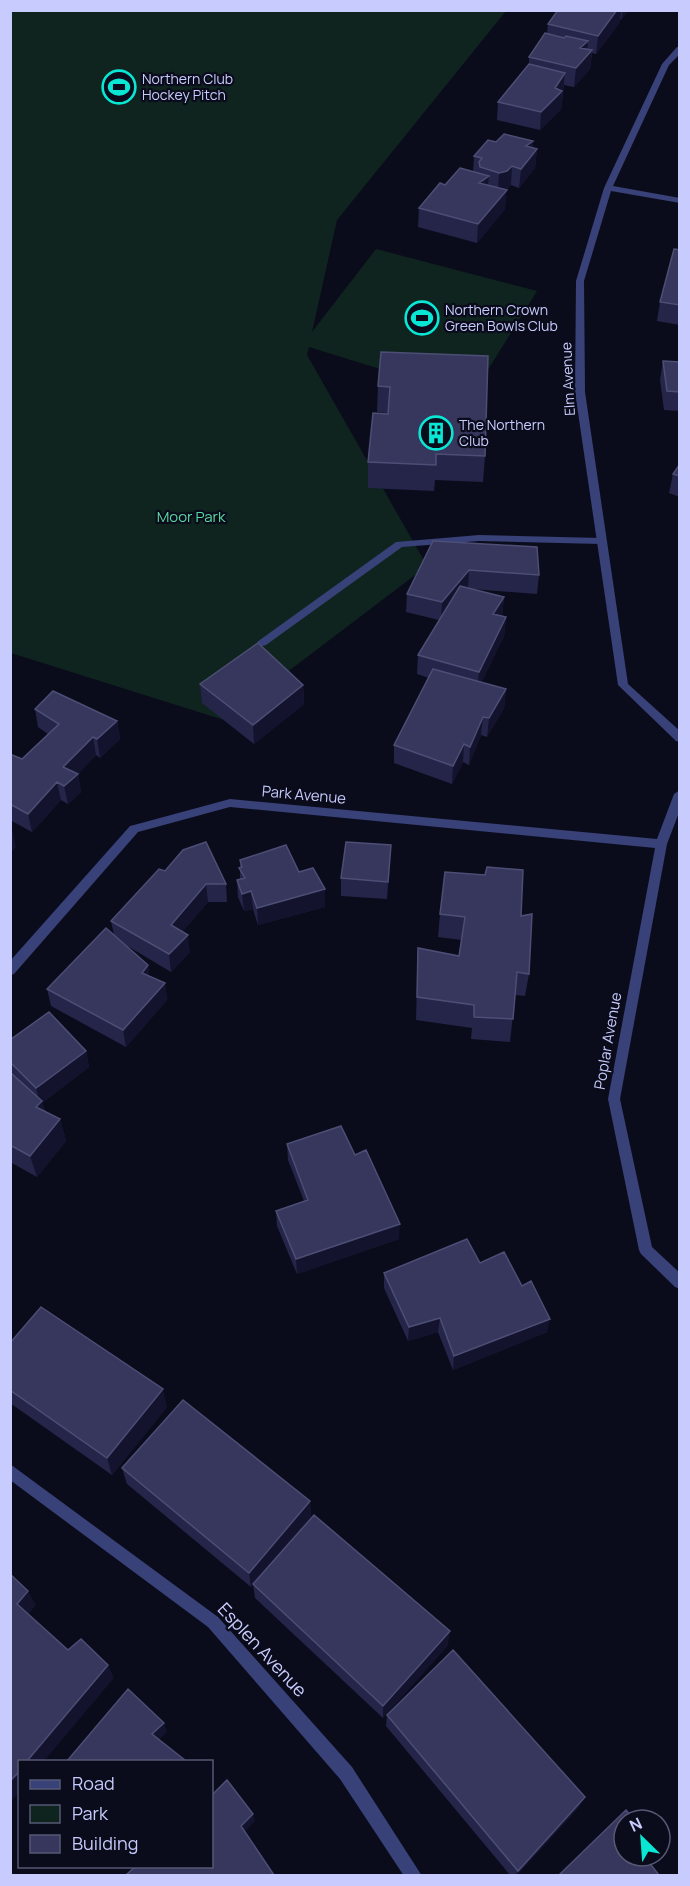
<svg xmlns="http://www.w3.org/2000/svg" width="690" height="1886" font-family="Manrope,sans-serif">
	<style>
		.green { fill: #0f241f }
		.lines { fill: none; stroke-linecap: round; stroke-linejoin: round }
		.lane { fill: #384178; fill-rule: evenodd }
		.street { fill: #384178; fill-rule: evenodd }
		.wall { fill: #252549 }
		.shaded-wall { fill: #13132e }
		.building { fill: #37365c; stroke: #4d4e75; stroke-width: 1.5 }
		.labels { text-anchor: middle; stroke-width: 4.5; stroke-linejoin: round; paint-order: stroke }
		.far-poi-label { font-size: 14px; fill: #c7cbfd; stroke: #0b0c1b; text-anchor: start }
		.far-street-label { font-size: 14px; fill: #c7cbfd; stroke: #0b0c1b }
		.park-label { font-size: 15px; fill: #57d9a0; stroke: #0b0c1b }
		.street-label { font-size: 15px; fill: #c7cbfd; stroke: #0b0c1b }
		.near-street-label { font-size: 18px; fill: #c7cbfd; stroke: #0b0c1b }
	</style>
	<rect width="100%" height="100%" fill="#0b0c1b"/>
	<path class="green" d="M11,11H506L337,220L312,332L376,249L537,291L471,397L309,347L307,355L427,566L224,720L11,653Z"/>
	<g class="lines">
		<path class="lane" d="M479,535L601,538L606,541L601,544L479,541L402,547L266,645L262,646L257,642L396,542Z"/>
		<path class="street" d="M677,47H680V54L669,65L613,186L680,198V203L611,191L584,281L585,392L628,684L680,731V742L676,741L618,685L575,392L576,281L604,188L662,64Z
			M680,790V810L667,844L620,1099L652,1247L680,1273V1289L675,1287L641,1254L639,1250L608,1099L655,848L230,807L138,832L14,974L10,975V961L130,826L134,825L230,799L657,839L674,794Z
			M10,1464L218,1617L352,1767L422,1876H404L340,1779L208,1627L10,1480Z"/>
	</g>
	<path class="wall" d="M558,10H629L621,20L620,19V22L596,54L592,53L590,69L574,87L564,85L561,109L540,130L497,120L498,102L529,65V57L547,34L548,24Z
		M533,141V148L537,149L535,168L519,188L511,185L506,190L505,209L477,243L418,227L419,208L445,185L473,172L474,156L496,142Z
		M680,250V325L657,321L660,302Z
		M381,352L485,456L483,482L435,480L434,491L368,488V462L388,414V413L377,412L378,386Z
		M663,361L680,362V411L664,410L660,380Z
		M680,464V497L669,493L673,474Z
		M433,541L539,575L537,594L472,589L504,597L502,616L506,617L504,636L481,683L506,689L504,708L487,737L481,735L469,765L463,762L452,784L394,763V745L429,678L417,674L418,655L439,620L406,612L407,594Z
		M200,684L303,685L304,704L254,744L202,703Z
		M35,709L117,721L120,739L100,758L96,755L78,774L81,792L68,804L61,800L32,832L10,820V754L22,759L48,734L38,727Z
		M240,860L299,872L325,907L258,925L253,909L244,911L238,897L237,880L240,879Z
		M390,863L387,899L341,896V878Z
		M165,871L226,884L227,902H208L182,932L190,952L171,972L124,944L148,965L149,976L165,983L167,1000L126,1047L51,1006L47,989L114,935L111,921Z
		M440,914L521,916L529,974L525,996L515,995L510,1042L471,1039L472,1028L416,1020L418,948L459,956L462,940L438,937Z
		M10,1040L86,1051L89,1067L42,1103L45,1111L60,1119L66,1141L37,1177L10,1162Z
		M287,1144L355,1155L399,1239L297,1274L277,1226L276,1211L304,1201L288,1160Z
		M480,1263L547,1332L453,1370L438,1332L408,1341L384,1288V1273Z
		M10,1343L167,1407L112,1475L10,1403Z
		M122,1468L310,1501L311,1516L260,1577L448,1645L383,1718L255,1598L253,1584L251,1587L127,1484Z
		M387,1715L579,1807L517,1875H510L386,1726Z"/>
	<path class="shaded-wall" d="M617,10H621L620,22L596,54L598,36Z
		M623,10H629L621,20Z
		M588,41L587,57L592,50L590,69L574,87L576,68L580,48Z
		M565,73L561,109L540,130L541,112L555,88Z
		M533,141L532,154L537,149L535,168L519,188L521,169L526,146Z
		M512,166L511,185L506,190L498,192L499,173Z
		M489,176L487,195L479,183Z
		M507,190L505,209L477,243L478,224Z
		M469,570L468,589L441,621L442,602Z
		M504,597L502,616L493,614Z
		M506,617L504,636L477,691L479,672Z
		M303,685L304,704L254,744L253,725Z
		M506,689L504,708L487,737L489,718Z
		M483,717L481,735L469,765L470,747Z
		M117,721L120,739L100,758L97,739Z
		M93,737L96,755L78,774L81,792L68,804L64,786L63,767Z
		M464,744L463,762L452,784L453,766Z
		M57,782L61,800L32,832L28,814Z
		M12,829L16,847L10,853V830Z
		M391,845L390,863L387,899L388,882Z
		M206,884L208,902L173,943L171,925Z
		M325,889V907L258,925L257,908Z
		M251,891L253,909L244,911L242,894Z
		M188,935L190,952L171,972L169,954Z
		M148,965L150,983L142,973Z
		M165,983L167,1000L126,1047L123,1030Z
		M86,1051L89,1067L42,1103L48,1123L36,1107L40,1103L36,1088Z
		M60,1119L66,1141L37,1177L30,1156Z
		M400,1224L399,1239L297,1274L296,1259Z
		M440,1318L438,1332L408,1341L409,1327Z
		M550,1319L547,1332L453,1370L454,1356Z
		M163,1389L167,1407L112,1475L107,1458Z
		M310,1501L311,1516L251,1587L249,1573Z
		M28,1591L36,1605L25,1618L17,1604Z
		M450,1631L448,1645L383,1718V1706Z
		M108,1665L114,1678L44,1761H27Z
		M164,1723L167,1732L156,1742L152,1734Z
		M20,1771V1791L12,1800L10,1798V1781Z
		M585,1797L579,1807L517,1875H515L518,1871Z
		M253,1814L255,1821L243,1833L241,1826Z"/>
	<path class="building" d="M558,10H617L598,36L548,24Z
		M545,33L564,38L566,36L588,41L580,48L592,50L576,68L529,57Z
		M529,64L565,73L555,88L562,91L541,112L498,102Z
		M504,134L533,141L526,146L537,149L521,169L512,166L507,171L499,173L480,167L479,162L482,158L474,156L488,140L496,142Z
		M460,168L489,176L479,183L507,190L478,224L419,208L440,183L445,185Z
		M674,249L680,250V305L660,302Z
		M381,352L488,356L485,456L436,454V465L368,462L373,413L388,414L390,387L378,386Z
		M663,361L680,362V392L667,391Z
		M680,464V476L673,474Z
		M433,541L537,547L539,575L469,570L442,602L407,594Z
		M460,586L504,597L493,614L506,617L479,672L418,655Z
		M258,643L303,685L253,725L200,684Z
		M433,669L506,689L489,718L483,717L470,747L464,744L453,766L394,745Z
		M53,691L117,721L97,739L93,737L63,767L78,774L64,786L57,782L28,814L10,804V754L22,759L59,724L35,709Z
		M206,842L226,884H206L171,925L188,935L169,954L111,921L159,869L165,871L183,850Z
		M346,842L391,845L388,882L341,878Z
		M286,845L299,872L313,868L325,889L257,908L251,891L242,894L237,880L245,878L239,868L242,867L240,860Z
		M487,867L523,870L521,916L532,914L529,974L517,972L513,1019L474,1017V1005L417,997L418,948L459,956L465,917L440,914L445,872L485,875Z
		M106,928L148,965L142,973L165,983L123,1030L47,989Z
		M49,1012L86,1051L36,1088L10,1062V1040Z
		M10,1074H12L42,1101L36,1107L60,1119L30,1156L10,1145Z
		M341,1126L355,1155L366,1150L400,1224L296,1259L276,1211L308,1200L287,1144Z
		M467,1239L480,1263L504,1252L522,1286L531,1281L550,1319L454,1356L440,1318L409,1327L384,1273Z
		M41,1307L163,1389L107,1458L10,1390V1343Z
		M183,1400L310,1501L249,1573L122,1468Z
		M314,1515L450,1631L383,1706L253,1584Z
		M10,1574L28,1591L17,1604L68,1650L81,1639L108,1665L27,1761H20V1771L10,1781Z
		M453,1650L585,1797L518,1871L387,1715Z
		M128,1689L164,1723L152,1734L186,1761H67Z
		M227,1780L253,1814L241,1826L274,1875H126L136,1866H212V1795Z
		M626,1810L634,1820H624V1856H644L659,1875H559Z"/>
	<defs>
		<g id="stadium-ring" transform="scale(1.725)"><circle r="9.5" fill="#0b0c1b" stroke="#09e7d4" stroke-width="1.5"/><path d="M0-5a6.5 5 0 1 0 0 10a6.5 5 0 1 0 0-10ZM-3.5-1.8h7v3.6h-7Z" fill="#09e7d4"/></g>
		<g id="building-ring" transform="scale(1.725)"><circle r="9.5" fill="#0b0c1b" stroke="#09e7d4" stroke-width="1.5"/><path d="M-4-6H4V6H1V3H-1V6H-4ZM-2.5-4.3h1.7v1.8h-1.7ZM.8-4.3h1.7v1.8H.8ZM-2.5-1h1.7V.8h-1.7ZM.8-1h1.7V.8H.8Z" fill="#09e7d4"/></g>
	</defs>
	<g fill-rule="evenodd">
		<use href="#stadium-ring" x="119" y="87"/>
		<use href="#stadium-ring" x="422" y="318"/>
		<use href="#building-ring" x="436" y="433"/>
	</g>
	<g class="labels">
		<g class="far-poi-label">
			<text x="142" y="84">Northern Club<tspan x="142" dy="16">Hockey Pitch</tspan></text>
			<text x="445" y="315">Northern Crown<tspan x="445" dy="16">Green Bowls Club</tspan></text>
			<text x="459" y="430">The Northern<tspan x="459" dy="16">Club</tspan></text>
		</g>
		<g class="far-street-label">
			<text transform="translate(568 379) rotate(-93)" y="5">Elm Avenue</text>
		</g>
		<g class="park-label">
			<text x="191" y="522">Moor Park</text>
		</g>
		<g class="street-label">
			<text transform="translate(304 795) rotate(5)" y="5">Park Avenue</text>
			<text transform="translate(608 1041) rotate(-80)" y="5">Poplar Avenue</text>
		</g>
		<g class="near-street-label">
			<text transform="translate(262 1650) rotate(47)" y="6">Esplen Avenue</text>
		</g>
	</g>
	<rect width="690" height="1886" fill="none" stroke="#c7cbfd" stroke-width="24"/>
	<rect x="18" y="1760" width="195" height="108" fill="#0b0c1b" stroke="#565875" stroke-width="1.5"/>
	<rect x="30" y="1780" width="30" height="9" fill="#384178" stroke="#565875" stroke-width="1.5"/>
	<text x="72" y="1790" font-size="18" fill="#c7cbfd">Road</text>
	<rect x="30" y="1805" width="30" height="18" fill="#0f241f" stroke="#565875" stroke-width="1.5"/>
	<text x="72" y="1820" font-size="18" fill="#c7cbfd">Park</text>
	<rect x="30" y="1835" width="30" height="18" fill="#37365c" stroke="#565875" stroke-width="1.5"/>
	<text x="72" y="1850" font-size="18" fill="#c7cbfd">Building</text>
	<g transform="translate(642 1838) rotate(335)"><circle r="28" fill="#0b0c1b" stroke="#565875" stroke-width="1.5"/>
	<path d="M0-4.5L10 22L0 15L-10 22Z" fill="#09e7d4"/>
	<text y="-9" font-size="16" font-weight="bold" text-anchor="middle" fill="#c7cbfd">N</text>
	</g>
</svg>
